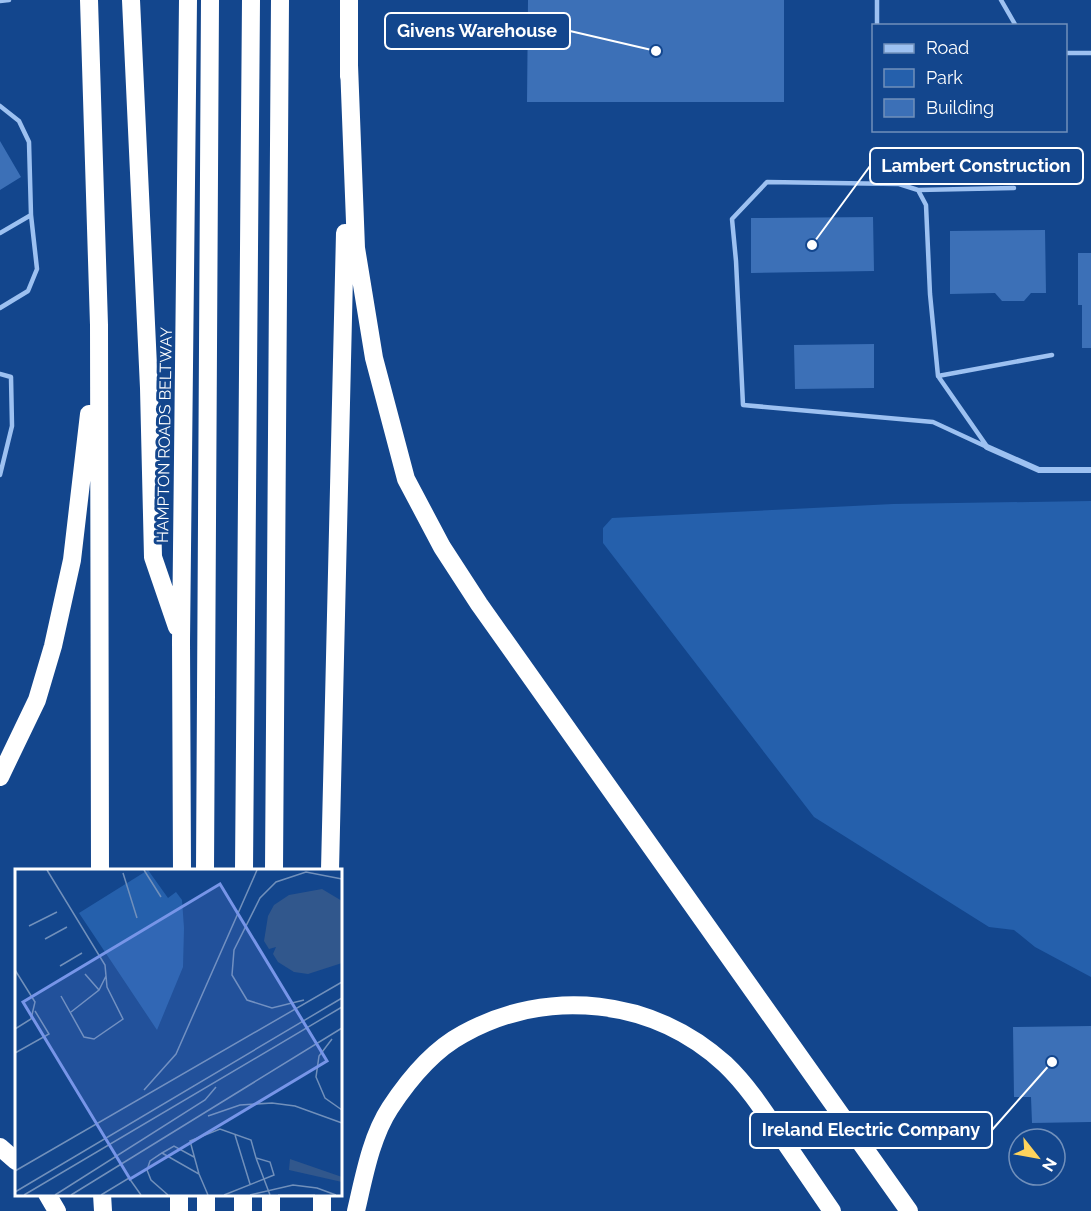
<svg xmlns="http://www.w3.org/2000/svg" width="1091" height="1211" font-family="Raleway,sans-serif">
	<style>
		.green { fill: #2560ac }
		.building { fill: #3c70b7 }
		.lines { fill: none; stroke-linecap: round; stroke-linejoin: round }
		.lane { stroke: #9dc1f1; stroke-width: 4.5 }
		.street { stroke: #9dc1f1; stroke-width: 6 }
		.highway { stroke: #fff; stroke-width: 18 }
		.labels { text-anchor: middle; stroke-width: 6; stroke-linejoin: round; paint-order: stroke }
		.street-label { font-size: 16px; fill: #fff; stroke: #13468d }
		.inset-road { fill: none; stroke: #7190bb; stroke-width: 1.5 }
		.view { fill: #7795e8; fill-opacity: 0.15; stroke: #7795e8; stroke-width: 3 }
		.inset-edge { fill: none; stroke: #fff; stroke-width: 3 }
		.leader { fill: none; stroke: #fff; stroke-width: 2 }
		.callout-dot { fill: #fff; stroke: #13468d; stroke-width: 2 }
		.callout { fill: #13468d; stroke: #fff; stroke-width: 2 }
		.callout-label { font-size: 18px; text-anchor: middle; font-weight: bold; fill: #fff }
	</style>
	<rect width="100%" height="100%" fill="#13468d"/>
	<path class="green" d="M1091,501V977L1035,947L1014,930L989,927L814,817L603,543V528L612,518L893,504Z"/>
	<path class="building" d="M528,0H784V102H527Z
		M0,141L21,177L0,190Z
		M873,217L874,271L751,273V218Z
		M1045,230L1046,293H1031L1024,301H1002L995,293L950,294V231Z
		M1078,253H1091V348H1082V305H1078Z
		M874,344V388L795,389L794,345Z
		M1091,1026V1122L1032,1123L1031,1097H1014L1013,1027Z"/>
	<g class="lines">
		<path class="lane" d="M1001,0L1016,26
			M0,1L9,0
			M877,26V0
			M1066,53H1091
			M0,106L19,121L29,142L31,215L0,233
			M918,190L926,205L930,294L938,376L986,445
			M0,308L28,291L37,269L31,215
			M0,374L11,377L12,426L0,475
			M938,376L1052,355
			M987,447L933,422L743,405L736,261L732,219L767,182L899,184L918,190L1014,188"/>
		<path class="street" d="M987,447L1039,470H1091"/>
		<path class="highway" d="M89,0L99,325L100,870
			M131,0L149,388L153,557L177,627
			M349,65L356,248L374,358L406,479L442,547L479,604L909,1211
			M349,77V0
			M0,777L37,700L53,646L72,560L89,414
			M182,870L181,641L188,0
			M205,870L210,0
			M244,870L251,0
			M274,870L280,0
			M330,870L345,233
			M0,1147L16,1161
			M47,1194L57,1211
			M102,1194L103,1211
			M206,1194V1211
			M179,1211V1194
			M243,1211V1194
			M271,1211V1194
			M322,1211V1194
			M356,1211C364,1177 371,1137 390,1108C409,1079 433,1050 463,1034C548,987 653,998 725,1064C746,1084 762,1108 778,1132C796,1158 814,1185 832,1211"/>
	</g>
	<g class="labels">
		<g class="street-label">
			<text transform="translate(164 435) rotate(-89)" y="6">HAMPTON ROADS BELTWAY</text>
		</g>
	</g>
	<g transform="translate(15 869)">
		<rect width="327" height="327" fill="#13468d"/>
		<path d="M133,1L153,29L161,23L167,31L169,59L168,98L142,161L64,44Z" fill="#2560ac"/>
		<path d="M307,20L327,32V94L293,105L279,103L263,93L258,85L261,78L254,80L249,72L253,47L259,36L274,26ZM275,290L327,308V313L274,301Z" fill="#31578c"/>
		<path class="inset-road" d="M32,1L90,96L92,118L108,150L79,170L69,168L46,127M129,1L146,28M108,4L122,49M14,57L42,43M30,70L52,58M45,97L67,84M0,101L20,133L16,150L0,160M70,105L84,121M289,131L257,139L232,131L217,106L219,81L245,29L261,13L291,3L327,10M56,143L84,121L91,107M317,170L304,187L301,208L310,229L327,241M0,184L34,165L20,142M129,221L161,185L242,1M193,247L225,236L257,234L280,237L327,254M220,266L235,315M147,284L159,277L179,288M241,289L255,326M0,302L327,113M184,305L175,272L205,260L236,271L241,289L255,293L259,306L209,326M0,323L327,129M9,326L327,138M40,326L190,231L201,218M56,326L327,159M86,326L114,309L126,326M153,326L136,311L132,301L135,292L147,284L184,305L193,326M235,326L278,316L302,319L321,326M263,326H300"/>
		<path class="view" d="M205,15L312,192L115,310L8,133Z"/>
		<rect width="327" height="327" class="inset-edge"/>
	</g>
	<path class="leader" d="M656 51L570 31M812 245L870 166M1052 1062L992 1130"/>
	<g class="callout-dot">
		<circle cx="656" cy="51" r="6"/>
		<circle cx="812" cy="245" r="6"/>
		<circle cx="1052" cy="1062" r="6"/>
	</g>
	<g class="callout">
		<rect x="385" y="13" width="185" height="36" rx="6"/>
		<rect x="870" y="148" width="213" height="36" rx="6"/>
		<rect x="750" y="1112" width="242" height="36" rx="6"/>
	</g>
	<g class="callout-label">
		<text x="477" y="37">Givens Warehouse</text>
		<text x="976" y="172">Lambert Construction</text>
		<text x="871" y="1136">Ireland Electric Company</text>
	</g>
	<rect x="872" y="24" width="195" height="108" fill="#13468d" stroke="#7190bb" stroke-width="1.5"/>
	<rect x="884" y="44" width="30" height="9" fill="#9dc1f1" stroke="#7190bb" stroke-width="1.5"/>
	<text x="926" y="54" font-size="18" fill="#ffffff">Road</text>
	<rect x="884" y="69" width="30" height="18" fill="#2560ac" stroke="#7190bb" stroke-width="1.5"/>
	<text x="926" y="84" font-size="18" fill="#ffffff">Park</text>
	<rect x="884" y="99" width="30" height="18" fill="#3c70b7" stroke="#7190bb" stroke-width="1.5"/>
	<text x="926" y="114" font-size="18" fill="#ffffff">Building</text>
	<g transform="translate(1037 1157) rotate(121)"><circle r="28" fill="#13468d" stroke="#7190bb" stroke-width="1.5"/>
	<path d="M0-4.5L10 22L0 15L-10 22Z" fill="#ffd35c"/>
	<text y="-9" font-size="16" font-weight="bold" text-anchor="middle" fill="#ffffff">N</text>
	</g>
</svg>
